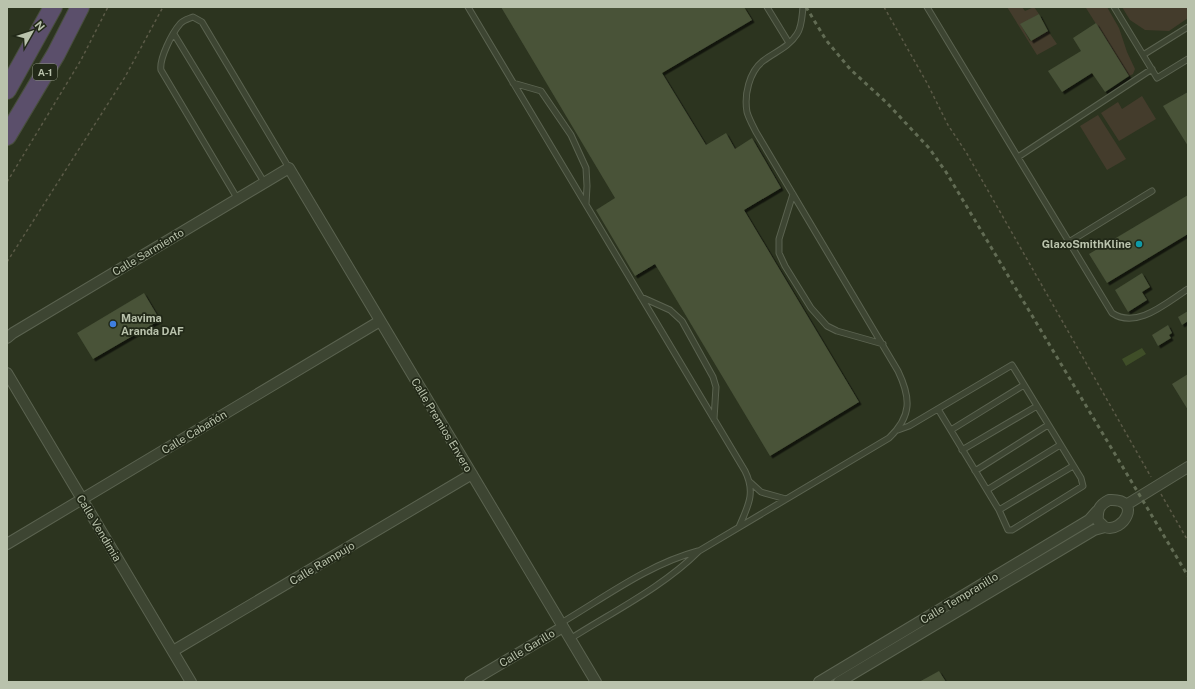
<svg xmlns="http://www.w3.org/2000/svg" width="1195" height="689" font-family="'Public Sans',sans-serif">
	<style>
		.green { fill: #443c2c }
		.water { fill: #3f4e28 }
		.building { fill: #485238; filter: url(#shadow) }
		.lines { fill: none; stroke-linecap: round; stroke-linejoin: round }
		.lane-casing { stroke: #5b6350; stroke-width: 7 }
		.street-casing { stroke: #5b6350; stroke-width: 12 }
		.highway-casing { stroke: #484f3d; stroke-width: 20 }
		.path { stroke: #5b5a47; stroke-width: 1.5; stroke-dasharray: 3 3; stroke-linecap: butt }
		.lane { stroke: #3d4532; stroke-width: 5 }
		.street { stroke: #3d4532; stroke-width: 10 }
		.highway { stroke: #5b4f6b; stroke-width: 18 }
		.rail { stroke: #626c54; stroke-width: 3; stroke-dasharray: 4 4; stroke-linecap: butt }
		.culture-dot { fill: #0f9aa8; stroke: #222918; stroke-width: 1.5 }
		.shop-dot { fill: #3f7fe0; stroke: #222918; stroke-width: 1.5 }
		.labels { text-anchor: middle; stroke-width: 3.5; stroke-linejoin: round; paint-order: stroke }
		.shield { fill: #222918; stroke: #8c9480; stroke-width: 1 }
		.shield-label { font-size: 10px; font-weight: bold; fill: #b9c2ac }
		.poi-label { font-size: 11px; font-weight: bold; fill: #b9c2ac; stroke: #222918; text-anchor: end }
		.street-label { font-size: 11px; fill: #b9c2ac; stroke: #222918 }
	</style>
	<defs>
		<filter id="shadow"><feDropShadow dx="2.5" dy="2.5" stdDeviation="0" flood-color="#0009"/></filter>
	</defs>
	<rect width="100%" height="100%" fill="#2c341f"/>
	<path class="green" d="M1007,7H1022L1025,11L1034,7L1039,14L1021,25L1030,41L1048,31L1057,44L1037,55Z
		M1088,7H1107L1119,28L1127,52L1135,69L1133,74L1129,76L1086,8Z
		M1122,7H1188V18L1169,31L1145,30L1130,20Z
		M1142,96L1156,119L1119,141L1101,113L1118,102L1122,109Z
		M1098,115L1126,159L1107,170L1080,126Z"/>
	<path class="water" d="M1142,348L1146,354L1126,366L1122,359Z"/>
	<path class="building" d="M501,7H744L752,20L662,73L706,145L726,133L735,149L752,138L781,188L744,210L859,402L770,456L655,264L635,276L596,210L615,198Z
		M1039,14L1048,31L1031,41L1020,24Z
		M1096,23L1129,76L1105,92L1092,73L1062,92L1048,71L1081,51L1073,38Z
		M1188,92V146L1163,106Z
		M1188,195V234L1107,283L1089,254Z
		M1142,273L1150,287L1142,292L1147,300L1128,312L1115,290Z
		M144,293L160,320L93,359L77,333Z
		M1188,311V321L1182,325L1178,317Z
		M1168,325L1172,333L1169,335L1171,338L1158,346L1152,335Z
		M1188,374V410L1172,384Z
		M939,671L946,682H919Z"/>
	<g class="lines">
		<g class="lane-casing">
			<path id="lane" d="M468,7L745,471C756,493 748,506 739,527
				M767,7L789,43
				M927,7L1112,313C1137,330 1167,302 1188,289
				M1114,7L1157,78L1188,59
				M174,34L264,182
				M1143,55L1188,27
				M513,83L541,91L571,135L586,168L587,186L586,204
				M1018,157L1152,69
				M793,194L779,239V253L785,266L811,308L827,326L837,331L883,344
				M237,198L161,70C159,59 172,33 180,24C183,20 188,19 193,17L202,22L289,168
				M1069,242L1152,191
				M641,297L670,310L682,321L713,377L716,387L714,419
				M898,430L909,426L1012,365L1081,478L1083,486L1012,530H1008L999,510L938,409
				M951,430L1024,385
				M962,450L1037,406
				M975,471L1048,425
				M750,482L761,492L786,499
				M987,490L1060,445
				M999,510L1073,466
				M561,623C605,597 649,564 698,551
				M570,639C614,611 663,587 699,551L889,438C912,416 911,398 898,371L756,132C753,126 749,119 747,112C744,95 749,72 763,61C775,52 789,47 797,34C802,27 802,16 803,7"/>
		</g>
		<g class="street-casing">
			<path id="street" d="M7,338L13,333L289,168L596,682
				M7,373L191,682
				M1109,500C1144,498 1123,534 1105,527C1103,526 1100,522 1098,521C1097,510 1099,505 1109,500Z
				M1126,505L1188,467
				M7,544L380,321
				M173,651L472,474
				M470,682L563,627
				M819,682L1089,520L1097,511
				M839,682L1094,530L1105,527"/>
		</g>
		<g class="highway-casing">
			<path id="highway" d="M7,90L53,7
				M7,136L56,54L80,7"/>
		</g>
		<path class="path" d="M884,7L927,83L948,125L966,152L1151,477
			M7,182L81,60L108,7
			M7,262L125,77L163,7
			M1161,494L1188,541"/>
		<use href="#lane" class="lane"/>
		<use href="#street" class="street"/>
		<use href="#highway" class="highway"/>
		<path class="rail" d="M806,7L826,40L850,69L887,103L929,148L946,172L1188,576"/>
	</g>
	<circle class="culture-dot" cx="1139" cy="244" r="4"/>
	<circle class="shop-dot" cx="113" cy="324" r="4"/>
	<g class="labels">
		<rect class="shield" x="33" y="64" width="24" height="16" rx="3"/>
		<g class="shield-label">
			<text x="45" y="76">A-1</text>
		</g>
		<g class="poi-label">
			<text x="1131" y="248">GlaxoSmithKline</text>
			<text x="121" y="322" text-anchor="start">Mavima<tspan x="121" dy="13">Aranda DAF</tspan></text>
		</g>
		<g class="street-label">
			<text transform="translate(148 252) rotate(-31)" y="4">Calle Sarmiento</text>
			<text transform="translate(442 425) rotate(59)" y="4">Calle Premios Envero</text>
			<text transform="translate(194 432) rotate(-31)" y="4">Calle Cabañón</text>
			<text transform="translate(99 528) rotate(59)" y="4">Calle Vendimia</text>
			<text transform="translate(322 563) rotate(-31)" y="4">Calle Rampujo</text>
			<text transform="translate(959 598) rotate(-31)" y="4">Calle Tempranillo</text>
			<text transform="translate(527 648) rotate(-31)" y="4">Calle Garillo</text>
		</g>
	</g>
	<rect width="1195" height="689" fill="none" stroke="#b9c2ac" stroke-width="16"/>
	<g transform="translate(32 32) rotate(51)" stroke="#222918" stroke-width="3" paint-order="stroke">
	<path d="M0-3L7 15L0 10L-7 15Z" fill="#b9c2ac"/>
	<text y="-6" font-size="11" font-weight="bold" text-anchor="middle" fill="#b9c2ac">N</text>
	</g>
</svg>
